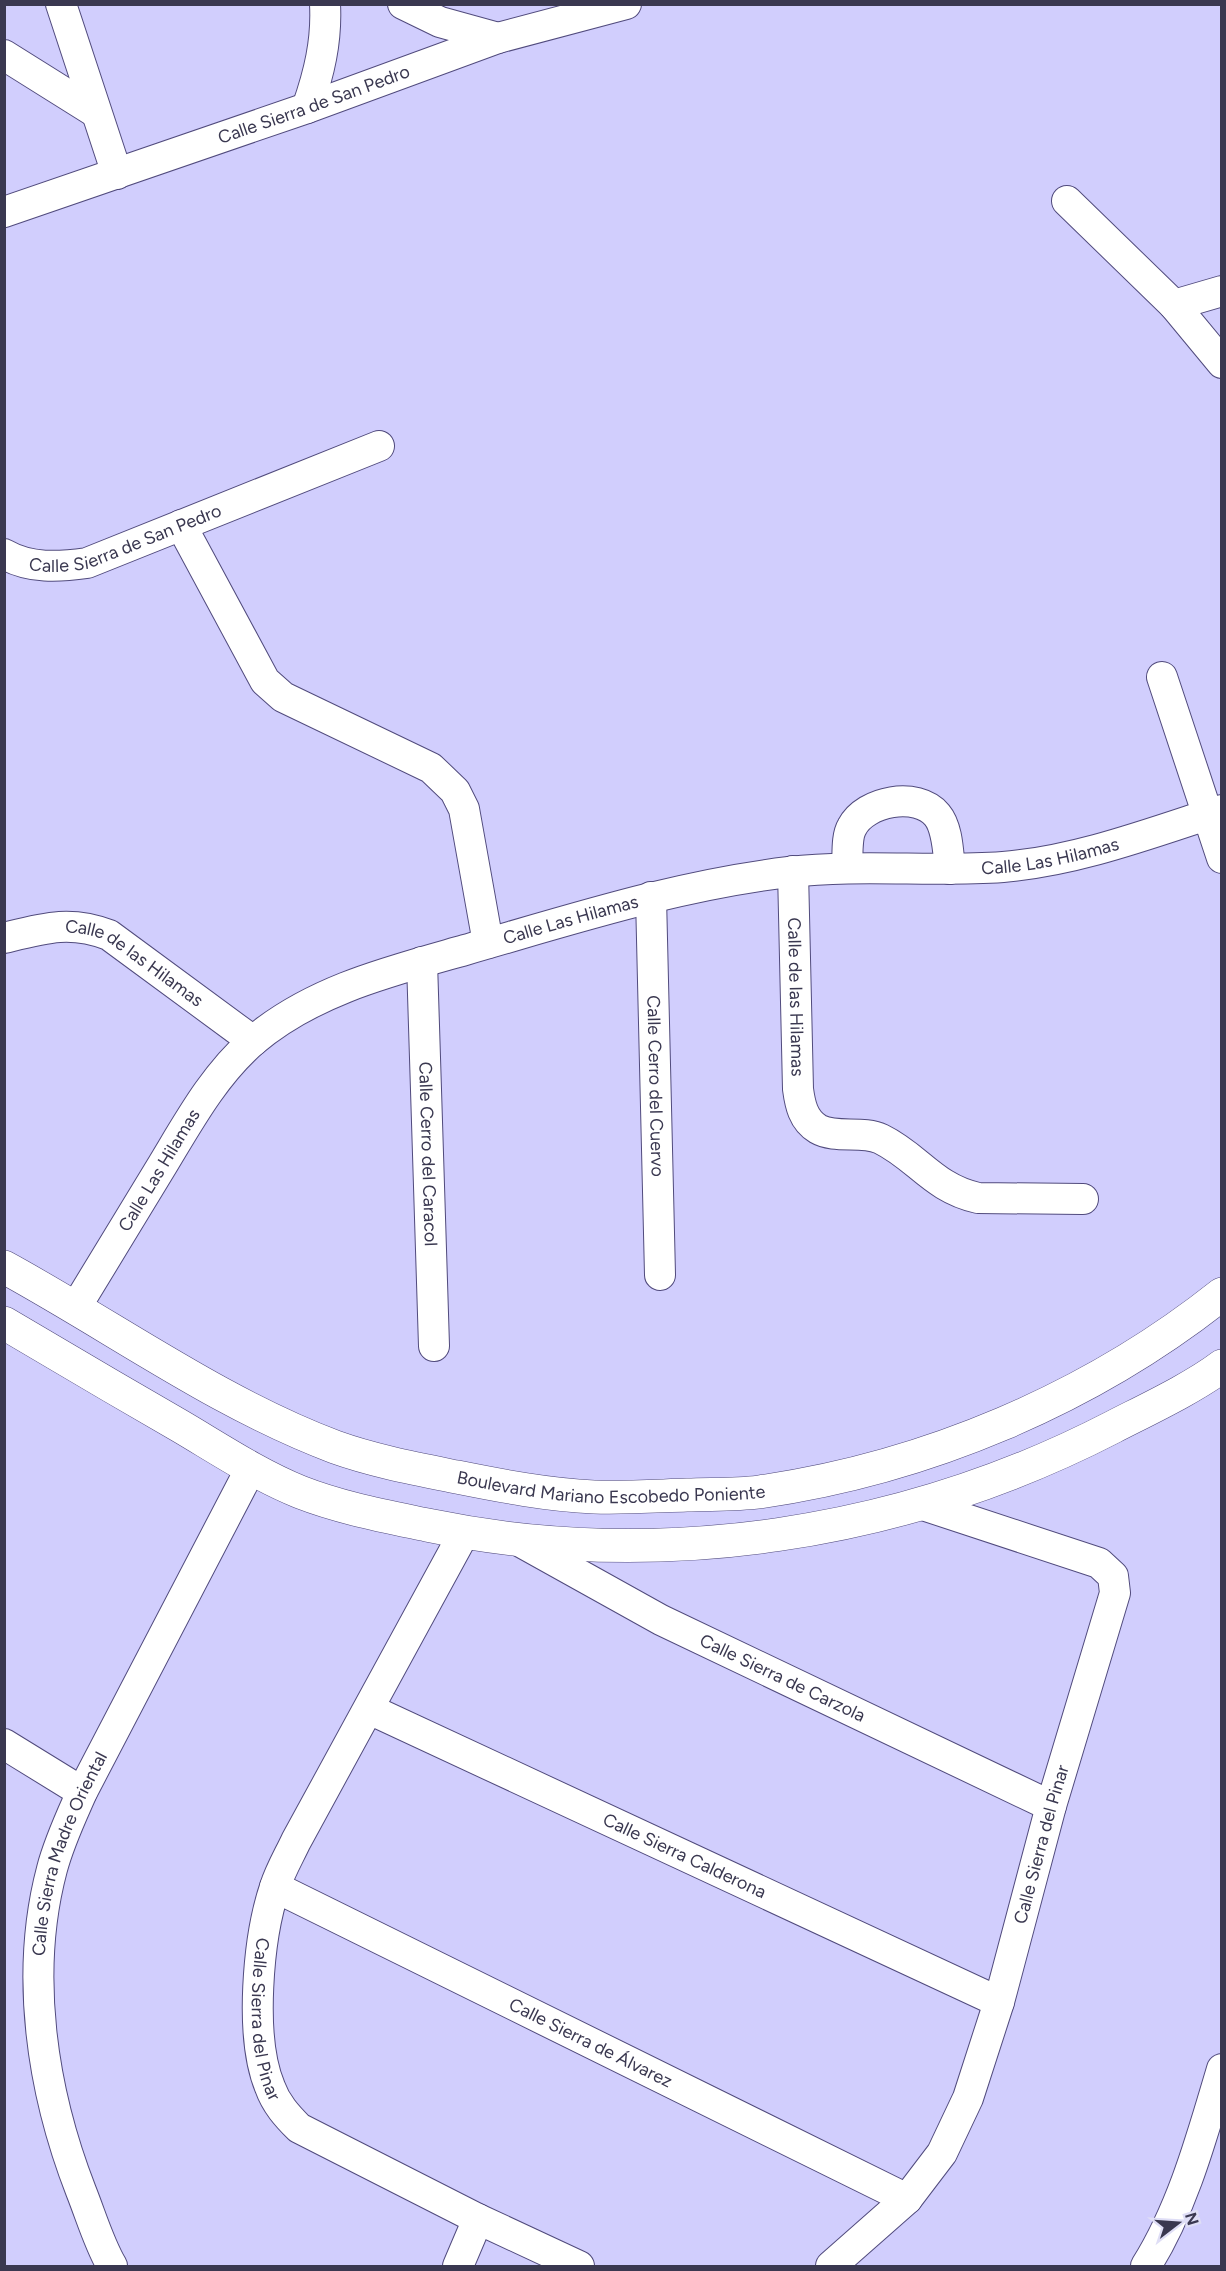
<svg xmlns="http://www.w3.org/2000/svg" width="1226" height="2271" font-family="Figtree,sans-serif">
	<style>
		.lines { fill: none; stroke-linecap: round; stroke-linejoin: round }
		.street-casing { stroke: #514b7d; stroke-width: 32 }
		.secondary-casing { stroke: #514b7d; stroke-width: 34 }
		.street { stroke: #fff; stroke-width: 30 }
		.secondary { stroke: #fff; stroke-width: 33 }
		.labels { text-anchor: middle; stroke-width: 5; stroke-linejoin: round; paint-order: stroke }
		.street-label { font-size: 18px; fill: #3a3850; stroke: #dfdef6 }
	</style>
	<rect width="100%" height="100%" fill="#d1cefd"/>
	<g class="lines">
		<g class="street-casing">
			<g id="street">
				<path d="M61,4L117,174"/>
				<path d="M403,4L440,22L498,38"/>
				<path d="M4,55L95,112"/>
				<path d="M307,108C319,74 327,41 325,4"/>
				<path d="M1067,201L1174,305L1222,363"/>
				<path id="s1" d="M4,212L307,108L498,38L626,4"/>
				<path d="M1174,305L1222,291"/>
				<path d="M181,525L265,681L283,697L431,768L455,791L464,809L488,943"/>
				<path id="s2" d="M4,554C30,569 59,567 87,563L379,446"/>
				<path d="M1162,677L1222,858"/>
				<path d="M847,868C848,856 846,837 852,827C865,801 917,791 937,815C948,828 948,853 950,869"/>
				<path id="s3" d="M793,871L798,1089C800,1104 803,1120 818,1129C835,1139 863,1130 881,1139C918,1157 933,1188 978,1198L1083,1199"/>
				<path id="s4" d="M651,897L660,1275"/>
				<path id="s5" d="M4,938C44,928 70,920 109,935L253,1041"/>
				<path id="s6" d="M422,962L434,1346"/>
				<path id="s7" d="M76,1307C105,1259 134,1212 163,1164C189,1121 214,1075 253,1041C313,990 391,971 465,950C573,919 678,885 789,872C860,864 932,872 1003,867C1077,861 1151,833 1222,810"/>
				<path id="s8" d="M464,1533L296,1841C289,1856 280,1871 275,1887C258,1937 249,2037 270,2087C276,2104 287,2116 299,2128L478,2219L579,2266"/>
				<path id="s9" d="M519,1541L661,1620L1051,1806"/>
				<path id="s10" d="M369,1709L999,2002"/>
				<path d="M4,1744L82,1792"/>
				<path id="s11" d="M275,1887L907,2199"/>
				<path id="s12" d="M112,2266C99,2244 91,2216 81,2191C42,2091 24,1974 52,1869C59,1842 71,1817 82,1792L251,1468"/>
				<path d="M458,2266L478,2219"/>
				<path id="s13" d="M831,2266L907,2199L942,2153L968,2098L999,2002L1051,1806L1115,1593L1113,1576L1099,1563L923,1505"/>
				<path d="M1146,2266C1183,2207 1202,2136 1222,2069"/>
			</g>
		</g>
		<g class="secondary-casing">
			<g id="secondary">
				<path id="s14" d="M4,1267C114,1327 218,1403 335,1447C374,1461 417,1469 457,1477C502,1486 548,1495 594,1497C625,1498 656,1496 687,1495C711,1494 736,1495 759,1492C926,1468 1090,1399 1222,1294"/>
				<path d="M4,1323C63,1358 121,1392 180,1426C219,1449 258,1475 300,1492C341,1508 384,1516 427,1525C659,1573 904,1535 1113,1427C1146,1410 1193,1388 1222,1366"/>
			</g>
		</g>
		<use href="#street" class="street"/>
		<use href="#secondary" class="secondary"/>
	</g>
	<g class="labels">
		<g class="street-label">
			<text dy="6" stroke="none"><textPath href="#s1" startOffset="328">Calle Sierra de San Pedro</textPath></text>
			<text dy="6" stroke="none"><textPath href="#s2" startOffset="128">Calle Sierra de San Pedro</textPath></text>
			<text dy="6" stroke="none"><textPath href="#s7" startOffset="1149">Calle Las Hilamas</textPath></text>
			<text dy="6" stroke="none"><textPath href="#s7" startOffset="663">Calle Las Hilamas</textPath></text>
			<text dy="6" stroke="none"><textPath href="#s5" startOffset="142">Calle de las Hilamas</textPath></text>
			<text dy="6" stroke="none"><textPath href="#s3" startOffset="126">Calle de las Hilamas</textPath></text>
			<text dy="6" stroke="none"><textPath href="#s4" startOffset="189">Calle Cerro del Cuervo</textPath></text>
			<text dy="6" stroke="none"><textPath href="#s6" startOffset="192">Calle Cerro del Caracol</textPath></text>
			<text dy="6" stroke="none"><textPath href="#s7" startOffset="160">Calle Las Hilamas</textPath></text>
			<text dy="6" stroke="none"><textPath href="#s14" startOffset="658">Boulevard Mariano Escobedo Poniente</textPath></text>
			<text dy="6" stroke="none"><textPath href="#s9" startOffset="297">Calle Sierra de Carzola</textPath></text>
			<text dy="6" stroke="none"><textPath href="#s13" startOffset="484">Calle Sierra del Pinar</textPath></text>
			<text dy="6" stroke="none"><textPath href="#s12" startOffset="429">Calle Sierra Madre Oriental</textPath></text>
			<text dy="6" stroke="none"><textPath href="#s10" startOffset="348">Calle Sierra Calderona</textPath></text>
			<text dy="6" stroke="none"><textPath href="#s8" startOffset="536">Calle Sierra del Pinar</textPath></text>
			<text dy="6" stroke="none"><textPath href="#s11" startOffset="352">Calle Sierra de Álvarez</textPath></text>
		</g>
	</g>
	<rect width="1226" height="2271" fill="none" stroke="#3a3850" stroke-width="12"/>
	<g transform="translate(1178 2223) rotate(73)" stroke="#dfdef6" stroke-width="4.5" paint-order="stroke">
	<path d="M0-4.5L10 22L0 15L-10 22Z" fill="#3a3850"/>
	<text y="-9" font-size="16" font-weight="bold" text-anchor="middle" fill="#3a3850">N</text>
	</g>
</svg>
